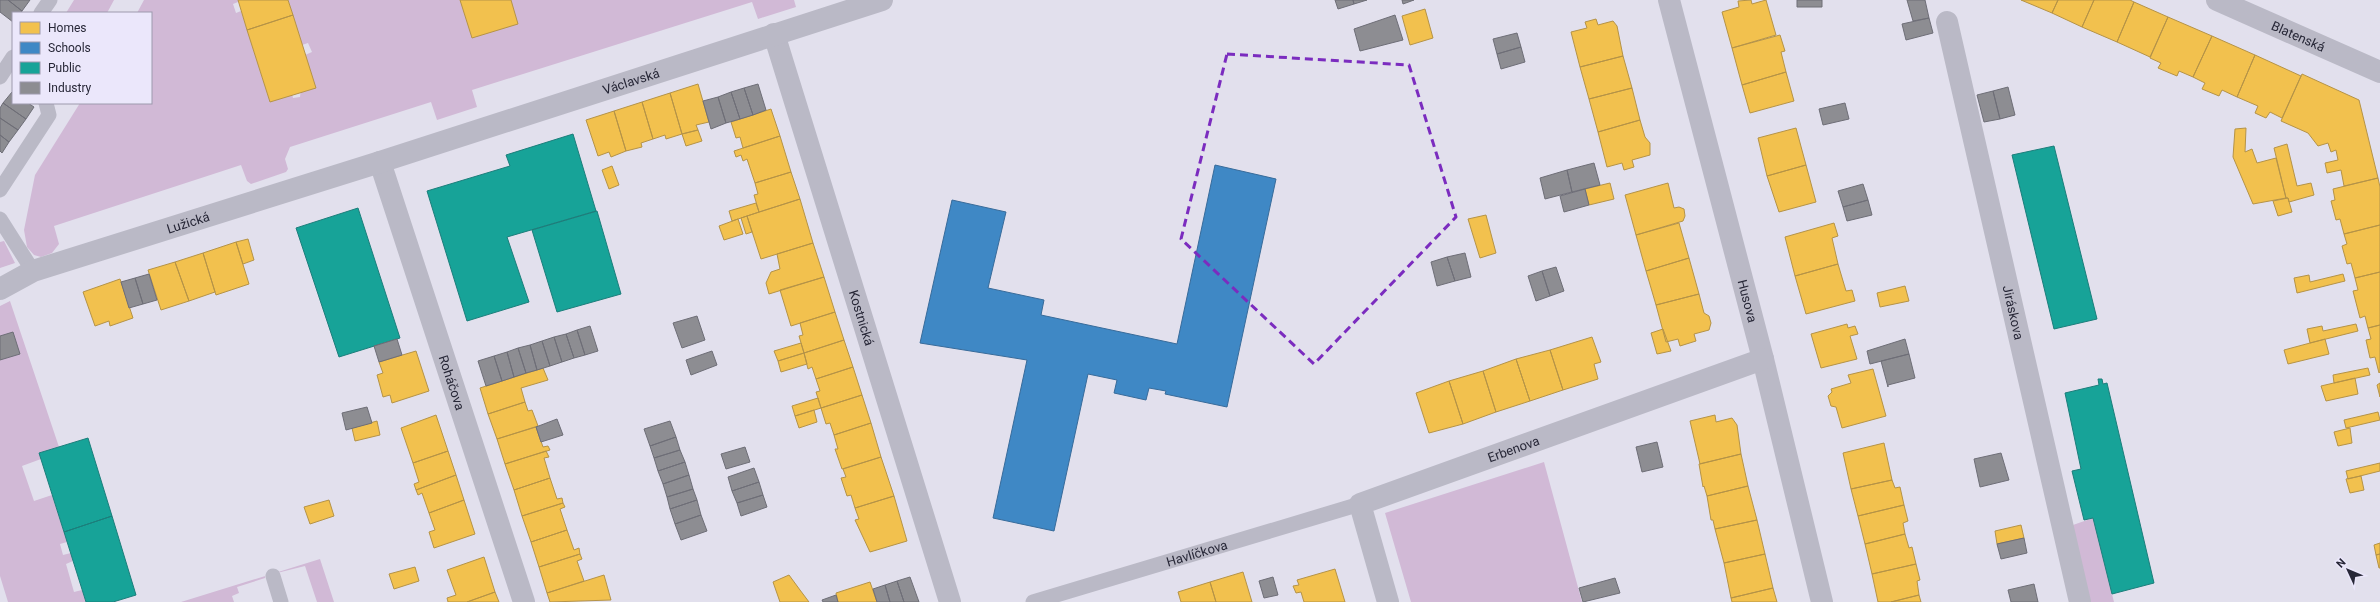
<svg xmlns="http://www.w3.org/2000/svg" width="2380" height="602" font-family="Roboto,sans-serif">
	<style>
		.green { fill: #d1b9d6 }
		.homes { fill: #f2c14e; stroke: #b59347 }
		.schools { fill: #3f88c5; stroke: #386b9a }
		.public { fill: #17a398; stroke: #1c7e7b }
		.industry { fill: #8d8d92; stroke: #6e6e77 }
		.lines { fill: none; stroke-linecap: round; stroke-linejoin: round }
		.service { stroke: #bab9c6; stroke-width: 15 }
		.minor { stroke: #bab9c6; stroke-width: 22 }
		.tertiary { stroke: #bab9c6; stroke-width: 22 }
		.marked { fill: none; stroke: #7b2cbf; stroke-width: 3; stroke-dasharray: 8 5; stroke-linejoin: round }
		.labels { text-anchor: middle; stroke-width: 4; stroke-linejoin: round; paint-order: stroke }
		.street-label { font-size: 13px; fill: #272737; stroke: #ebe7fb }
	</style>
	<rect width="100%" height="100%" fill="#e2e0ed"/>
	<path class="green" d="M74,0H114L107,13H66Z
		M144,0H238V2L233,4L236,13L241,11L270,102L292,94L293,98L300,97L305,55L312,52L308,43L302,45L288,0H794L796,7L758,19L752,2L472,90L477,107L437,120L431,102L290,147L285,159L288,169L286,172L251,184L247,181L241,165L54,226L59,244L52,253L41,257L34,255L27,247L24,230L35,175L80,103H151V13H137Z
		M4,241L15,263L0,268V242Z
		M10,301L59,447L39,453L41,459L22,466L34,501L52,495L67,542L60,544L63,555L71,553L73,561L66,564L74,592L82,590L86,602H8L0,576V306Z
		M1544,462L1582,602H1411L1385,513Z
		M2093,518L2114,602H2088L2073,525Z
		M320,559L334,602H317L305,566L265,576V578L237,587L239,593L232,596L234,602H181Z"/>
	<path class="homes" d="M238,0H288L293,15L247,30Z
		M460,0H511L518,24L472,38Z
		M1751,0L1752,4L1766,0L1776,35L1732,48L1722,12L1739,7L1738,1Z
		M2021,0H2058L2052,13Z
		M2058,0H2094L2082,27L2052,13Z
		M2094,0H2130L2134,2L2117,42L2082,27Z
		M2134,2L2168,17L2150,57L2117,42Z
		M1425,9L1433,38L1410,45L1402,16Z
		M293,15L316,88L270,102L247,30Z
		M2168,17L2212,36L2193,77L2179,71L2177,76L2158,68L2161,63L2150,58Z
		M1596,19L1598,25L1613,21L1617,26L1623,56L1580,67L1571,32L1587,28L1585,22Z
		M1780,35L1785,51L1781,52L1786,72L1742,85L1732,48Z
		M2212,36L2255,55L2237,97L2222,90L2219,96L2202,89L2205,83L2193,77Z
		M2255,55L2301,76L2282,118L2270,112L2266,118L2255,113L2258,106L2237,97Z
		M1623,56L1632,88L1589,99L1580,67Z
		M1786,72L1794,101L1750,113L1742,85Z
		M2302,74L2359,100L2378,178L2344,186L2341,170L2327,173L2325,163L2338,160L2336,150L2331,152L2328,143L2318,146L2308,133L2281,121Z
		M698,84L709,122L696,125L698,130L682,134L670,93Z
		M1632,88L1640,120L1598,132L1589,99Z
		M670,93L682,134L666,139L665,135L653,139L642,102Z
		M642,102L653,139L641,143L642,147L626,151L614,111Z
		M771,109L780,136L743,148L740,137L736,138L731,122Z
		M614,111L626,151L611,157L609,152L598,156L586,120Z
		M1640,120L1645,137L1650,143V155L1632,160L1634,167L1624,170L1622,163L1607,167L1598,132Z
		M1796,128L1806,165L1767,176L1758,138Z
		M2246,128L2245,152L2252,149L2257,163L2276,158L2286,198L2253,204L2233,157L2235,129Z
		M698,130L702,141L686,146L682,134Z
		M780,136L791,172L755,183L747,159L743,161L741,155L736,157L734,151Z
		M2287,144L2297,186L2311,183L2314,195L2289,202L2288,198H2286L2274,148Z
		M1806,165L1816,202L1779,212L1767,176Z
		M612,166L619,185L609,189L602,170Z
		M791,172L800,199L759,212L754,195L758,194L755,183Z
		M2378,178L2380,187V225L2344,234L2340,219L2336,220L2331,201L2335,200L2333,189Z
		M1610,183L1614,199L1589,205L1585,189Z
		M1668,183L1674,208L1679,207L1684,209L1685,216L1683,221L1636,235L1625,195Z
		M2288,198L2292,212L2278,216L2273,201Z
		M800,199L813,243L761,259L747,216Z
		M756,203L759,212L732,221L729,211Z
		M1486,215L1496,253L1480,258L1468,219Z
		M747,216L752,232L746,234L741,218Z
		M738,219L743,234L724,240L719,226Z
		M1679,223L1689,258L1646,271L1636,235Z
		M1834,223L1838,236L1832,238L1838,264L1795,276L1785,237Z
		M2380,225V272L2355,278L2351,263L2347,264L2342,246L2347,244L2344,234Z
		M248,239L254,260L243,264L236,242Z
		M236,242L249,284L216,295L203,253Z
		M813,243L824,277L769,294L766,283L771,272L780,269L777,254Z
		M203,253L215,292L189,301L175,262Z
		M1689,258L1699,294L1656,305L1646,271Z
		M175,262L189,301L161,310L148,270Z
		M1838,264L1846,291L1852,290L1855,301L1806,314L1795,276Z
		M2380,272V325L2368,328L2365,316L2360,318L2353,291L2358,290L2355,278Z
		M2343,274L2345,281L2297,293L2294,278L2309,275L2310,282Z
		M824,277L835,312L791,326L780,290Z
		M120,279L133,318L110,326L109,321L95,326L83,292Z
		M1905,286L1909,301L1880,307L1877,293Z
		M1699,294L1704,313L1709,316L1711,323L1709,330L1694,334L1696,341L1680,346L1678,339L1666,342L1656,305Z
		M835,312L844,340L804,353L799,336L803,335L800,323Z
		M1847,324L1848,328L1855,326L1858,334L1850,336L1857,359L1821,368L1811,334Z
		M2356,324L2358,331L2310,343L2307,329L2322,326L2323,331Z
		M2380,325V372L2379,373L2375,357L2370,358L2366,340L2371,339L2368,328Z
		M1663,329L1671,351L1657,354L1651,333Z
		M1592,337L1601,362L1594,364L1598,379L1563,390L1550,350Z
		M2325,339L2329,354L2288,364L2284,350Z
		M844,340L853,367L816,379L812,367L808,369L804,353Z
		M801,343L804,353L778,361L774,351Z
		M1550,350L1563,390L1530,401L1516,359Z
		M416,351L429,391L392,403L390,395L383,397L377,375L383,373L379,362Z
		M804,353L807,364L781,372L778,361Z
		M1516,359L1530,401L1496,412L1483,371Z
		M853,367L862,395L821,408L816,392L820,391L816,379Z
		M543,368L548,380L521,388L525,402L488,414L480,388Z
		M2368,368L2370,375L2334,383L2333,375Z
		M1873,369L1886,416L1842,428L1836,407L1831,406L1828,396L1832,392L1831,389L1851,383L1848,375Z
		M1483,371L1496,412L1463,424L1449,381Z
		M2355,378L2358,394L2326,401L2321,386Z
		M1449,381L1463,424L1429,433L1416,393Z
		M2380,383V397L2377,385Z
		M862,395L871,423L834,435L830,423L826,424L821,408Z
		M818,398L821,408L795,416L792,406Z
		M525,402L528,411L532,410L538,426L497,439L488,414Z
		M814,410L817,422L799,428L795,416Z
		M2378,412L2380,420L2346,428L2344,420Z
		M436,415L448,451L413,463L401,428Z
		M1715,415L1716,422L1732,418L1737,425L1741,454L1700,464L1690,421Z
		M377,421L380,435L355,441L352,428Z
		M871,423L881,457L842,469L835,449H838L834,435Z
		M536,427L543,447L548,446L550,450L505,464L497,439Z
		M2350,428L2352,443L2338,446L2334,432Z
		M1884,443L1892,480L1851,489L1843,453Z
		M448,451L456,475L416,490L414,484L419,482L413,463Z
		M546,451L549,457L544,458L550,478L514,490L505,464Z
		M1741,454L1748,486L1707,496L1704,486L1703,487L1699,464Z
		M881,457L894,496L855,508L851,495L847,496L841,478L846,477L843,469Z
		M2380,463V471L2348,479L2346,471Z
		M456,475L464,500L429,513L422,493L418,495L416,490Z
		M2361,476L2364,490L2350,493L2346,479Z
		M550,478L557,499L562,498L563,503L522,516L514,490Z
		M1892,480L1895,488L1900,487L1904,505L1858,516L1851,489Z
		M1748,486L1757,520L1715,529L1713,520H1711L1707,496Z
		M894,496L907,541L870,552L855,520L859,519L855,508Z
		M329,500L334,516L310,524L304,507Z
		M464,500L475,534L434,548L429,532L435,530L429,513Z
		M563,503L565,507L560,509L567,530L531,542L522,516Z
		M1904,505L1908,521L1903,523L1905,534L1865,544L1858,516Z
		M1757,520L1765,554L1724,563L1715,529Z
		M2021,525L2024,538L1997,544L1995,531Z
		M567,530L574,550L579,548L580,554L539,567L531,542Z
		M1905,534L1909,548L1912,547L1916,564L1872,574L1865,544Z
		M2380,543V554L2376,555L2374,545Z
		M580,554L582,559L577,561L584,581L547,593L539,567Z
		M1765,554L1773,588L1731,598L1724,563Z
		M2380,554V568H2379L2376,555Z
		M484,557L495,592L467,602H448L447,598L456,595L447,570Z
		M1916,564L1920,580L1917,581L1919,595L1891,602H1878L1872,574Z
		M415,567L419,581L394,589L389,574Z
		M1335,569L1345,602H1304L1301,592L1296,593L1293,586L1299,585L1297,580Z
		M1243,572L1252,602H1216L1210,582Z
		M604,575L611,600L550,602L547,593Z
		M789,575L800,590L809,602H780L773,582Z
		M870,582L877,602H838L836,593Z
		M1210,582L1216,602H1181L1178,592Z
		M1773,588L1777,602H1732L1731,598Z
		M495,592L499,602H467Z
		M1919,595L1921,602H1891Z"/>
	<path class="schools" d="M1215,165L1276,179L1227,407L1165,394L1166,391L1149,388L1146,400L1114,393L1117,380L1088,374L1054,531L993,518L1027,360L920,343L952,200L1006,212L988,288L1044,300L1041,315L1177,344Z"/>
	<path class="public" d="M573,134L596,211L507,237L529,302L467,321L427,191L510,166L506,155Z
		M2054,146L2097,319L2054,329L2012,155Z
		M358,208L400,338L339,357L296,228Z
		M597,211L621,294L557,312L532,230Z
		M2098,379H2102L2103,384L2107,383L2154,583L2112,594L2093,518L2084,520L2072,471L2081,469L2065,393L2099,385Z
		M88,438L112,516L64,532L39,453Z
		M112,516L136,595L113,602H86L64,532Z"/>
	<path class="industry" d="M0,0H8L22,11L21,13H13V22L0,12Z
		M8,0H30L22,11Z
		M1335,0H1353L1354,4L1338,9Z
		M1353,0H1367L1354,4Z
		M1402,0H1414L1403,4Z
		M1797,0H1822V7H1797Z
		M1907,0H1925L1929,18L1913,21Z
		M1395,15L1403,40L1360,51L1354,29Z
		M1929,18L1933,33L1906,40L1902,24Z
		M1517,33L1521,47L1497,54L1493,39Z
		M1521,47L1525,62L1501,69L1497,54Z
		M758,84L766,110L753,115L744,88Z
		M2008,87L2015,115L2000,119L1993,91Z
		M744,88L753,115L740,119L731,92Z
		M1993,91L2000,119L1984,122L1977,95Z
		M12,92L13,103H28L34,107L26,119L3,103Z
		M731,92L740,119L726,123L718,97Z
		M718,97L726,123L711,129L703,101Z
		M3,103L26,119L18,130L0,118V108Z
		M1845,103L1849,119L1823,125L1819,109Z
		M0,118L18,130L9,142L0,135Z
		M0,135L9,142L2,153L0,151Z
		M1594,163L1600,185L1572,192L1567,170Z
		M1567,170L1572,192L1545,199L1540,178Z
		M1863,184L1868,200L1843,207L1838,191Z
		M1585,189L1589,205L1564,212L1560,196Z
		M1868,200L1872,215L1847,221L1843,207Z
		M1465,253L1471,277L1455,281L1447,257Z
		M1447,257L1455,281L1437,286L1431,262Z
		M1556,267L1564,291L1550,296L1542,271Z
		M1542,271L1550,296L1536,301L1528,276Z
		M149,274L157,300L143,304L135,278Z
		M135,278L143,304L129,308L121,282Z
		M697,316L705,340L682,348L673,323Z
		M590,326L598,351L585,355L577,330Z
		M577,330L585,355L574,358L566,334Z
		M13,332L20,354L0,360V336Z
		M566,334L574,358L562,362L554,337Z
		M554,337L562,362L550,366L542,341Z
		M397,339L402,355L379,362L374,346Z
		M1905,339L1909,354L1870,364L1867,351Z
		M542,341L550,366L537,370L530,345Z
		M530,345L537,370L526,373L518,348Z
		M518,348L526,373L514,377L507,352Z
		M712,351L717,365L691,375L686,360Z
		M507,352L514,377L502,381L494,356Z
		M1909,354L1915,378L1888,385V387L1881,361Z
		M494,356L502,381L486,386L478,361Z
		M367,407L372,423L346,430L342,413Z
		M557,419L563,435L541,442L536,427Z
		M670,421L676,437L650,446L644,429Z
		M676,437L680,450L654,458L650,446Z
		M1657,442L1663,467L1642,472L1636,447Z
		M745,447L750,462L726,469L721,454Z
		M680,450L685,462L658,471L654,458Z
		M2001,453L2009,480L1980,487L1974,459Z
		M685,462L689,475L663,484L658,471Z
		M754,468L759,482L732,491L728,477Z
		M689,475L693,489L667,497L663,484Z
		M759,482L763,495L737,503L732,491Z
		M693,489L697,500L670,509L667,497Z
		M763,495L767,507L741,516L737,503Z
		M697,500L701,515L675,524L670,509Z
		M701,515L707,531L681,540L675,524Z
		M2024,538L2027,553L2001,559L1997,544Z
		M910,577L919,602H904L897,581Z
		M1273,577L1278,595L1264,598L1259,581Z
		M1615,578L1620,593L1583,602L1579,588Z
		M897,581L904,602H890L885,585Z
		M2034,584L2038,602H2011L2008,590Z
		M885,585L890,602H877L873,589Z
		M836,595L838,602H823L822,600Z"/>
	<g class="lines">
		<g class="service">
			<path d="M41,13L50,0"/>
			<path d="M0,77L13,57"/>
			<path d="M0,190L49,115L46,103"/>
			<path d="M0,219L33,271"/>
			<path d="M273,576L281,602"/>
			<path id="s1" d="M1033,602L1360,504"/>
		</g>
		<g class="minor">
			<path id="s2" d="M1669,0L1763,359L1822,602"/>
			<path id="s3" d="M1947,22L2080,602"/>
			<path id="s4" d="M774,34L950,602"/>
			<path id="s5" d="M380,162L524,602"/>
			<path id="s6" d="M0,289L33,271L380,162L882,0"/>
			<path id="s7" d="M1388,602L1360,504L1763,359"/>
		</g>
		<path class="tertiary" id="s8" d="M2217,0L2380,72"/>
	</g>
	<path class="marked" d="M1227,54L1409,65L1456,217L1314,364L1181,239Z"/>
	<g class="labels">
		<g class="street-label">
			<text dy="5" stroke="none"><textPath href="#s8" startOffset="89">Blatenská</textPath></text>
			<text dy="5" stroke="none"><textPath href="#s6" startOffset="665">Václavská</textPath></text>
			<text dy="5" stroke="none"><textPath href="#s6" startOffset="200">Lužická</textPath></text>
			<text dy="5" stroke="none"><textPath href="#s2" startOffset="311">Husova</textPath></text>
			<text dy="5" stroke="none"><textPath href="#s3" startOffset="298">Jiráskova</textPath></text>
			<text dy="5" stroke="none"><textPath href="#s4" startOffset="297">Kostnická</textPath></text>
			<text dy="5" stroke="none"><textPath href="#s5" startOffset="232">Roháčova</textPath></text>
			<text dy="5" stroke="none"><textPath href="#s7" startOffset="265">Erbenova</textPath></text>
			<text dy="5" stroke="none"><textPath href="#s1" startOffset="171">Havlíčkova</textPath></text>
		</g>
	</g>
	<rect x="12" y="12" width="140" height="92" fill="#ebe7fb" stroke="#9d9aad"/>
	<rect x="20" y="22" width="20" height="12" fill="#f2c14e" stroke="#9d9aad"/>
	<text x="48" y="32" font-size="12" fill="#272737">Homes</text>
	<rect x="20" y="42" width="20" height="12" fill="#3f88c5" stroke="#9d9aad"/>
	<text x="48" y="52" font-size="12" fill="#272737">Schools</text>
	<rect x="20" y="62" width="20" height="12" fill="#17a398" stroke="#9d9aad"/>
	<text x="48" y="72" font-size="12" fill="#272737">Public</text>
	<rect x="20" y="82" width="20" height="12" fill="#8d8d92" stroke="#9d9aad"/>
	<text x="48" y="92" font-size="12" fill="#272737">Industry</text>
	<g transform="translate(2348 570) rotate(314)" stroke="#ebe7fb" stroke-width="3" paint-order="stroke">
	<path d="M0-3L7 15L0 10L-7 15Z" fill="#272737"/>
	<text y="-6" font-size="11" font-weight="bold" text-anchor="middle" fill="#272737">N</text>
	</g>
</svg>
